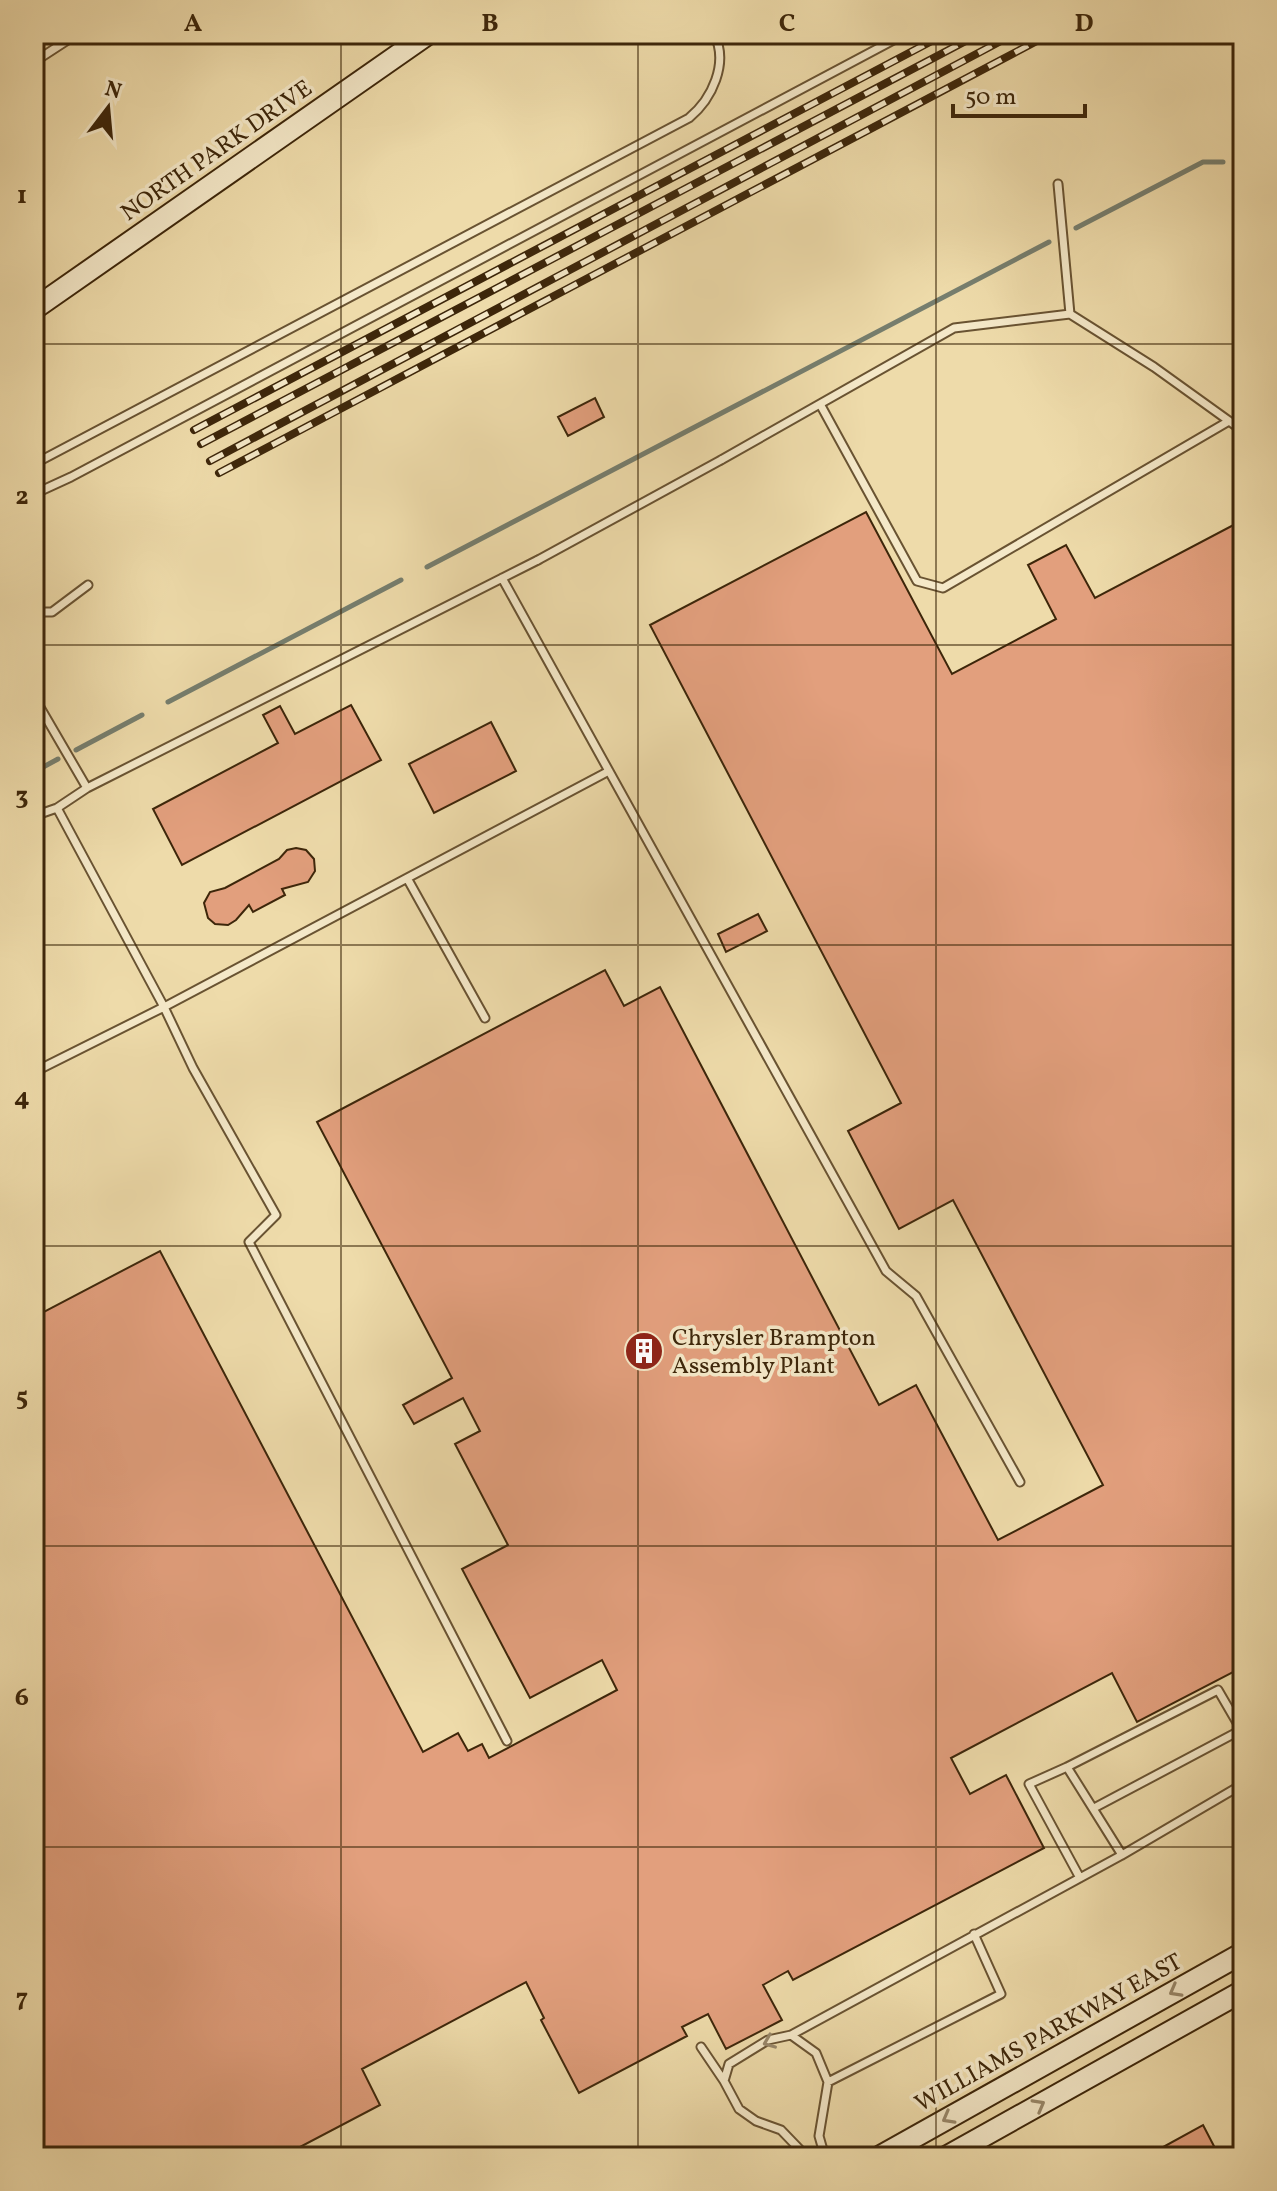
<svg xmlns="http://www.w3.org/2000/svg" width="1277" height="2191" font-family="Vollkorn,serif">
	<style>
		.lines { fill: none; stroke-linecap: round; stroke-linejoin: round }
		.stream { stroke: #767e6e; stroke-width: 5 }
		.building { fill: #e29f7d; stroke: #3d260a; stroke-width: 2 }
		.lane-casing { stroke: #695332; stroke-width: 11 }
		.secondary-casing { stroke: #3d260a; stroke-width: 24 }
		.lane { stroke: #f4e8c8; stroke-width: 7 }
		.secondary { stroke: #f4e8c8; stroke-width: 20 }
		.rail-casing { stroke: #3d260a; stroke-width: 8 }
		.rail { stroke: #f4e8c8; stroke-width: 5; stroke-dasharray: 15; stroke-linecap: butt }
		.lane-bridge-casing { stroke: #695332; stroke-width: 11; stroke-linecap: butt }
		.lane-bridge { stroke: #f4e8c8; stroke-width: 7 }
		.oneway { stroke: #988769 }
		.grid { fill: none; stroke: #3d260a; stroke-width: 2; stroke-opacity: 0.55 }
		.labels { text-anchor: middle; stroke-width: 7; stroke-linejoin: round; paint-order: stroke }
		.street-label { font-size: 24px; fill: #3d260a; stroke: #f4e8c8 }
		.poi-label { font-size: 24px; fill: #3d260a; stroke: #f4e8c8; text-anchor: start }
		.neatline { fill: none; stroke: #3d260a; stroke-width: 3 }
		.grid-label { font-size: 26px; text-anchor: middle; font-weight: bold; fill: #3d260a }
	</style>
	<rect width="100%" height="100%" fill="#eedbaa"/>
	<filter id="stains"><feTurbulence type="fractalNoise" baseFrequency=".0025" numOctaves="4"/><feColorMatrix values="0 0 0 0 .2 0 0 0 0 .09 0 0 0 0 .02 0 0 0 .5 -.17"/></filter>
	<radialGradient id="worn" r=".72"><stop offset=".6" stop-color="#630" stop-opacity="0"/><stop offset="1" stop-color="#630" stop-opacity=".3"/></radialGradient>
	<g class="lines">
		<path class="stream" d="M1076,228L1203,162H1223
			M427,567L1049,242
			M168,702L401,580
			M76,750L142,715
			M34,772L58,759"/>
	</g>
	<path class="building" d="M595,398L604,417L568,436L558,417Z
		M866,512L952,674L1056,619L1028,565L1066,545L1095,598L1243,520V1667L1137,1722L1112,1673L951,1758L970,1794L1006,1775L1044,1848L793,1980L788,1971L763,1985L782,2020L726,2049L708,2014L682,2027L687,2036L579,2093L541,2020L544,2018L526,1982L362,2069L380,2105L281,2157H41L34,2144V1317L160,1251L423,1752L458,1733L468,1751L482,1744L489,1758L617,1690L602,1660L530,1698L462,1569L508,1545L455,1444L480,1431L463,1398L414,1424L403,1405L452,1378L317,1122L605,970L624,1006L660,987L879,1405L916,1385L998,1540L1103,1485L953,1200L899,1229L848,1131L901,1103L650,625Z
		M351,705L381,760L182,865L153,809L278,743L263,715L280,706L295,734Z
		M491,722L516,771L434,813L409,764Z
		M296,848L306,850L314,859L315,871L308,882L282,889L285,895L253,912L249,905L236,920L228,925L215,924L208,918L204,903L210,892L225,888L279,859L287,850Z
		M758,914L767,931L726,952L718,934Z
		M1203,2125L1217,2152L1209,2157H1145Z"/>
	<g class="lines">
		<g class="lane-casing">
			<path id="lane" d="M34,62L77,34
				M1058,184L1070,314
				M820,404L917,581L943,588L1229,421
				M721,460L954,328L1070,314L1154,367L1243,431
				M34,464L689,118C712,99 729,63 714,34
				M34,494L71,477L905,34
				M502,578L886,1271L916,1296L1020,1482
				M34,612H52L88,585
				M34,697L87,788
				M57,808L164,1007L193,1068L276,1215L249,1242L507,1741
				M34,816L57,808L87,788L538,560
				M407,878L485,1018
				M34,1072L164,1007L609,771
				M1067,1767L1029,1784L1080,1878
				M1094,1808L1241,1730
				M1122,1855L1067,1767L1218,1690L1243,1733
				M791,2035L1122,1855L1243,1784
				M701,2047L724,2081
				M828,2082L1001,1994L974,1934
				M807,2157L781,2130L756,2121L739,2109L724,2081L729,2064L768,2040L791,2035L816,2053L828,2082L819,2136L825,2157"/>
		</g>
		<g class="secondary-casing">
			<path id="secondary" d="M34,309L428,34
				M879,2157L1243,1953
				M946,2157L1243,1991"/>
		</g>
		<use href="#lane" class="lane"/>
		<use href="#secondary" class="secondary"/>
		<g class="rail-casing">
			<path id="rail" d="M194,430L945,34
				M201,444L979,34
				M210,461L1014,34
				M219,473L1050,34"/>
		</g>
		<use href="#rail" class="rail"/>
		<g class="lane-bridge-casing">
			<path id="lane-bridge" d="M538,560L721,460"/>
		</g>
		<use href="#lane-bridge" class="lane-bridge"/>
	</g>
	<defs><path id="oneway-chevron" d="M-2-3.5L2.5 0L-2 3.5" fill="none" stroke-width="1.6" stroke-linecap="round" stroke-linejoin="round" transform="scale(2)"/></defs>
	<g class="oneway">
		<use href="#oneway-chevron" transform="translate(1175 1991) rotate(151)"/>
		<use href="#oneway-chevron" transform="translate(769 2042) rotate(158)"/>
		<use href="#oneway-chevron" transform="translate(1039 2105) rotate(-29)"/>
		<use href="#oneway-chevron" transform="translate(948 2118) rotate(151)"/>
	</g>
	<path class="grid" d="M341,34V2157M638,34V2157M936,34V2157M34,344H1243M34,645H1243M34,945H1243M34,1246H1243M34,1546H1243M34,1847H1243"/>
	<defs>
		<g id="building-disc" transform="scale(2)"><circle r="9.5" fill="#8f2418" stroke="#f4e8c8"/><path d="M-4-6H4V6H1V3H-1V6H-4ZM-2.5-4.3h1.7v1.8h-1.7ZM.8-4.3h1.7v1.8H.8ZM-2.5-1h1.7V.8h-1.7ZM.8-1h1.7V.8H.8Z" fill="#fff"/></g>
	</defs>
	<g fill-rule="evenodd">
		<use href="#building-disc" x="644" y="1351"/>
	</g>
	<g class="labels">
		<g class="street-label">
			<text transform="translate(216 150) rotate(-35)" y="8">NORTH PARK DRIVE</text>
			<text transform="translate(1048 2032) rotate(-29)" y="8">WILLIAMS PARKWAY EAST</text>
		</g>
		<g class="poi-label">
			<text x="672" y="1345">Chrysler Brampton<tspan x="672" dy="28">Assembly Plant</tspan></text>
		</g>
	</g>
	<rect width="1277" height="2191" fill="none" stroke="#eedbaa" stroke-width="88"/>
	<g transform="translate(108 108) rotate(16)" stroke="#f4e8c8" stroke-width="6" paint-order="stroke">
	<path d="M0-6L14 30L0 20L-14 30Z" fill="#3d260a"/>
	<text y="-12" font-size="22" font-weight="bold" text-anchor="middle" fill="#3d260a">N</text>
	</g>
	<path d="M953 104v12h132v-12" fill="none" stroke="#3d260a" stroke-width="4"/>
	<text x="965" y="104" font-size="24" fill="#3d260a" stroke="#f4e8c8" stroke-width="6" paint-order="stroke">50 m</text>
	<rect x="44" y="44" width="1189" height="2103" class="neatline"/>
	<g class="grid-label">
		<text x="193" y="31">A</text>
		<text x="490" y="31">B</text>
		<text x="787" y="31">C</text>
		<text x="1084" y="31">D</text>
		<text x="22" y="203">1</text>
		<text x="22" y="504">2</text>
		<text x="22" y="804">3</text>
		<text x="22" y="1105">4</text>
		<text x="22" y="1405">5</text>
		<text x="22" y="1705">6</text>
		<text x="22" y="2006">7</text>
	</g>
	<rect width="100%" height="100%" filter="url(#stains)"/>
	<rect width="100%" height="100%" fill="url(#worn)"/>
</svg>
